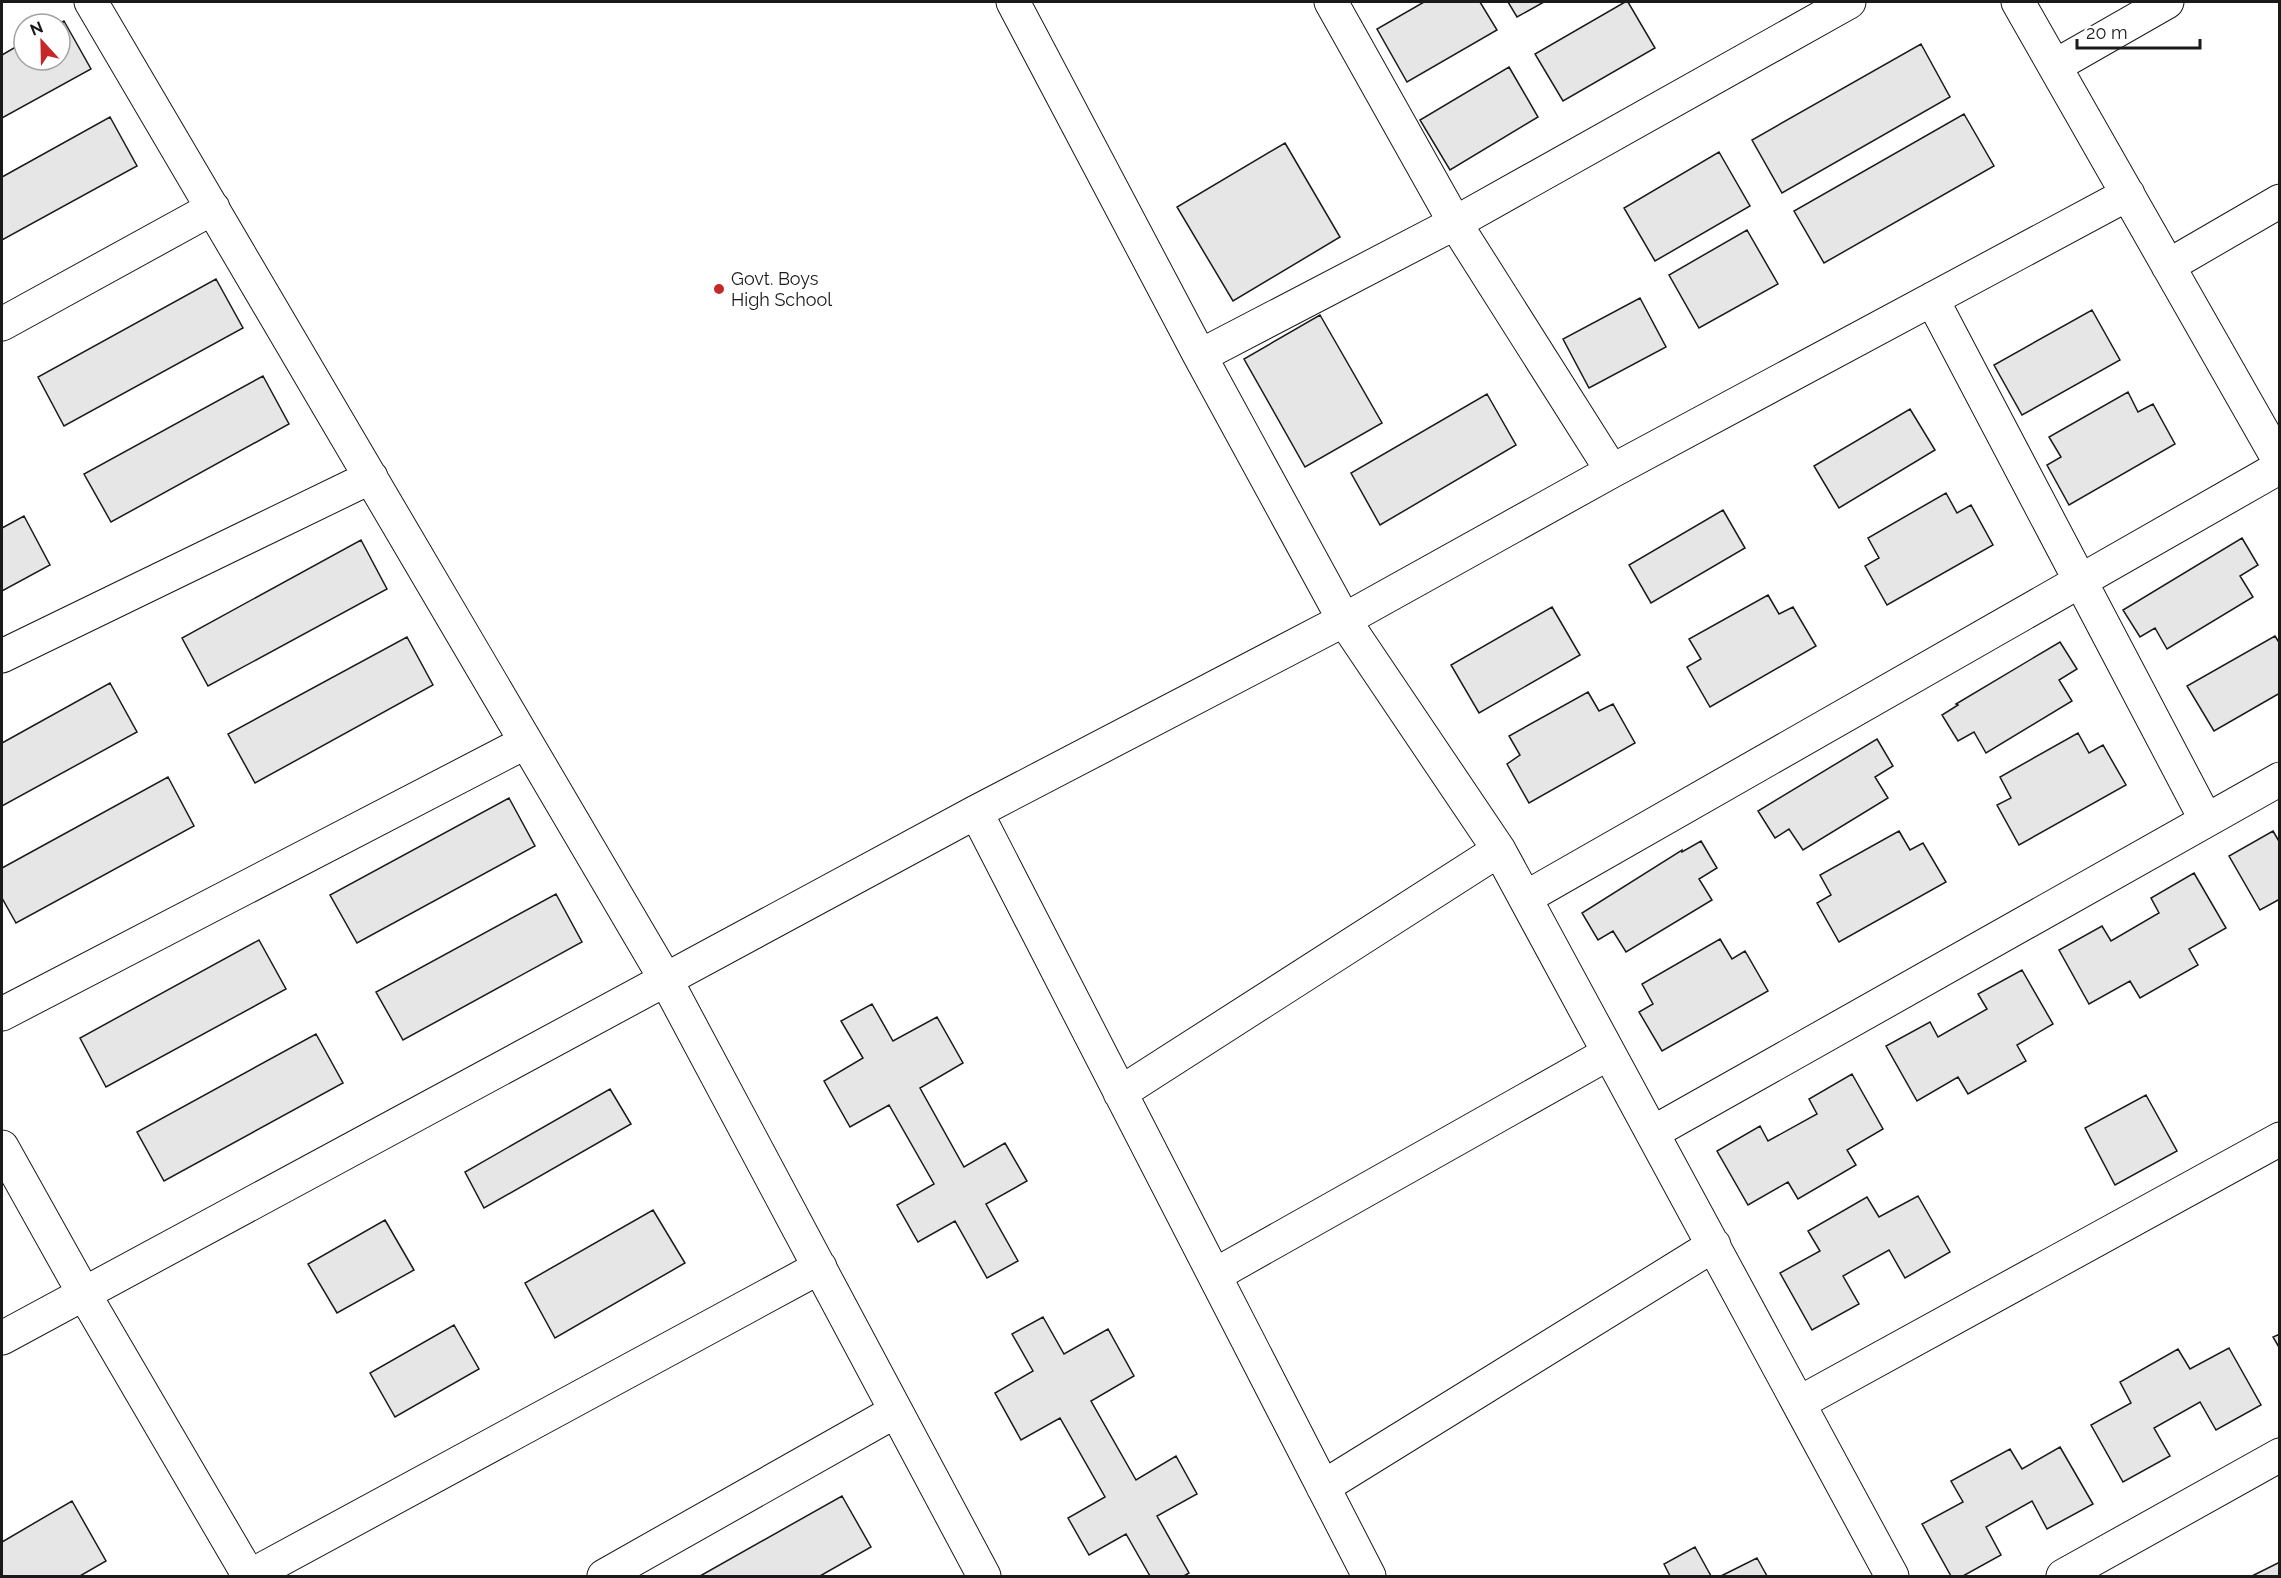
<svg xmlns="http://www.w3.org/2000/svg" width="2281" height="1578" font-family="Raleway,sans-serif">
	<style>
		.building { fill: #e6e6e6; stroke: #1a1a1a; stroke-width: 1.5 }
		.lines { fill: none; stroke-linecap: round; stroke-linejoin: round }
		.street-casing { stroke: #1a1a1a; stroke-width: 35 }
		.street { stroke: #fff; stroke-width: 33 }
		.poi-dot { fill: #c62828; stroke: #fff; stroke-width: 2 }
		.labels { text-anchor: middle; stroke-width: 4.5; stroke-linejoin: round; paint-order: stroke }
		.poi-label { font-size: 18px; fill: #1a1a1a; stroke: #fff; text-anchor: start }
	</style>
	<rect width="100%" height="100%" fill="#fff"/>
	<path class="building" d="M1424,2H1480L1497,30L1407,82L1377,29Z
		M1508,2H1544L1517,17Z
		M1625,2H1628L1655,48L1563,101L1535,54Z
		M64,21L91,69L2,118V55L24,42V60H60V24H58Z
		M1921,44L1950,97L1782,193L1752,140Z
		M1509,67L1538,117L1450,170L1420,120Z
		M1964,114L1994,166L1824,263L1794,211Z
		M110,117L137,166L2,240V177Z
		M1285,143L1340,237L1233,301L1177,207Z
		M1719,152L1750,206L1655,261L1624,208Z
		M1747,230L1778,284L1699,328L1669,275Z
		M216,279L243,328L64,426L38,377Z
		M1640,298L1666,347L1589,388L1563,339Z
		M2092,310L2120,360L2022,415L1994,365Z
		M1320,315L1382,423L1305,467L1244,359Z
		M263,376L289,424L111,522L84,474Z
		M2128,392L2138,412L2153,404L2175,444L2069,505L2047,465L2061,457L2049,437Z
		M1487,394L1516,445L1380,525L1351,473Z
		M1910,409L1935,450L1839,508L1814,466Z
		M1946,493L1957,513L1971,505L1993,545L1887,605L1865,566L1879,558L1868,538Z
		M1723,510L1745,548L1651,603L1629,565Z
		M24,516L50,565L2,591V528Z
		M2242,538L2258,565L2240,576L2253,597L2167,649L2155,628L2140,637L2123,610Z
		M361,540L387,589L208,686L182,638Z
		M1768,595L1779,614L1793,607L1816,646L1710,707L1687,667L1701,659L1689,639Z
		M1552,607L1580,655L1479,713L1451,665Z
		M2275,636L2280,644V693L2214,731L2187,686Z
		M407,637L433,685L255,783L228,734Z
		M2060,642L2077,669L2059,680L2072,701L1986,753L1974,732L1958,741L1942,715L1958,705L1956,704Z
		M110,683L137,732L2,806V743Z
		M1588,692L1599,711L1613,704L1635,743L1529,803L1507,764L1520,755L1509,736Z
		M2078,733L2089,753L2103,745L2126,785L2019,845L1997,805L2011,798L2000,777Z
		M1877,739L1893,766L1875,777L1888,798L1803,850L1789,829L1775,838L1758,811Z
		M168,777L194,826L16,923L2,898V868Z
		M509,798L535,846L357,943L330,895Z
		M1899,831L1910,850L1923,843L1946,882L1839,942L1817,903L1831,895L1820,875Z
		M2273,831L2280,843V899L2260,910L2229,856Z
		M1701,841L1717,868L1699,879L1712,900L1626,952L1613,931L1598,940L1582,913L1682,850V852Z
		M2194,873L2226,928L2189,949L2198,965L2140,998L2130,981L2089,1004L2059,950L2102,926L2111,941L2159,913L2151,898Z
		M556,894L582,942L403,1040L376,992Z
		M1720,939L1732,959L1745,951L1768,991L1662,1051L1639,1012L1653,1004L1642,984Z
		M259,940L286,989L106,1087L80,1038Z
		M2022,970L2053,1024L2017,1045L2026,1061L1968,1094L1958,1077L1917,1101L1886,1046L1930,1022L1938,1037L1987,1009L1978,994Z
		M872,1004L893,1041L937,1017L963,1063L920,1088L964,1167L1005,1143L1027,1181L986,1204L1018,1261L987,1278L955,1221L918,1242L897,1205L934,1184L889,1105L850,1127L824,1081L863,1058L841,1021Z
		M316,1034L343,1083L164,1181L137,1132Z
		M1852,1074L1883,1129L1847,1150L1856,1165L1798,1199L1788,1182L1748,1205L1717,1151L1760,1126L1768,1141L1817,1114L1809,1099Z
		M610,1089L631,1124L484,1208L465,1172Z
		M2146,1095L2177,1151L2115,1185L2085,1128Z
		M1918,1196L1950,1252L1905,1278L1889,1250L1843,1276L1859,1304L1812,1330L1780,1273L1820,1251L1808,1231L1867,1197L1879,1217Z
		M653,1210L685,1263L555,1338L525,1283Z
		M385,1220L414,1270L337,1313L308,1264Z
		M1043,1317L1064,1354L1108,1329L1134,1376L1091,1401L1136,1480L1176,1456L1197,1494L1157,1516L1189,1573L1184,1576H1150L1126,1534L1089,1555L1068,1518L1105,1497L1060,1418L1021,1440L995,1393L1033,1371L1012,1334Z
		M454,1325L479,1369L395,1417L370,1373Z
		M2280,1334V1349L2273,1337Z
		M2229,1348L2261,1405L2216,1430L2200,1402L2154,1428L2170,1456L2123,1482L2091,1425L2131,1403L2120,1382L2178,1349L2190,1369Z
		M2060,1447L2093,1504L2047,1529L2032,1501L1986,1527L2001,1555L1963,1576H1951L1922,1524L1963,1502L1951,1481L2010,1449L2022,1469Z
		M842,1496L871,1547L820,1576H700Z
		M72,1501L106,1561L80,1576H2V1542Z
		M1695,1547L1711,1576H1670L1664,1564Z
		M1757,1558L1767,1576H1721Z
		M2280,1562V1576H2252Z"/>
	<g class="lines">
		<g class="street-casing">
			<path id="street" d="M91,2L666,980L984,1576
				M1013,2L1200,356L1344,620L1499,850L1892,1576
				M1331,2L1455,223L1612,471
				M2018,2L2280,462
				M2055,66L2167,2
				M2168,266L2280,201
				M1932,299L2206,820
				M2,324L213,208
				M1200,356L1455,223L1849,2
				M2,656L371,477
				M976,812L1369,1576
				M1525,898L2280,467
				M2,1014L526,742
				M1120,1093L1499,850
				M1652,1133L2280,779
				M2,1147L83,1292L249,1576
				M1215,1275L1609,1053
				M2,1338L976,812L1344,620L1612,471L2128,194
				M1799,1403L2280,1139
				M1323,1487L1714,1245
				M250,1576L820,1267
				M604,1576L896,1411
				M2063,1576L2280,1455"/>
		</g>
		<use href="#street" class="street"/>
	</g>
	<circle class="poi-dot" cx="719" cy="289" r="6"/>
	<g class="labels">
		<g class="poi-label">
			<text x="731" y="285">Govt. Boys<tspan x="731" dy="21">High School</tspan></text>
		</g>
	</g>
	<rect width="2281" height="1578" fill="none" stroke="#1a1a1a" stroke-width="6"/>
	<g transform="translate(42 42) rotate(338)"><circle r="28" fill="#ffffff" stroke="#a3a3a3" stroke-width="1.5"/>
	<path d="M0-4.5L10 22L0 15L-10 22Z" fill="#c62828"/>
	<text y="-9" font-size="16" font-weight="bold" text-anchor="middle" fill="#1a1a1a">N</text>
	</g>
	<path d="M2077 39v9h123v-9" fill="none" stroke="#1a1a1a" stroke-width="3"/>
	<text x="2086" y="39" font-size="18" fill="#1a1a1a" stroke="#ffffff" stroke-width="4.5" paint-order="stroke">20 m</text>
</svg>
